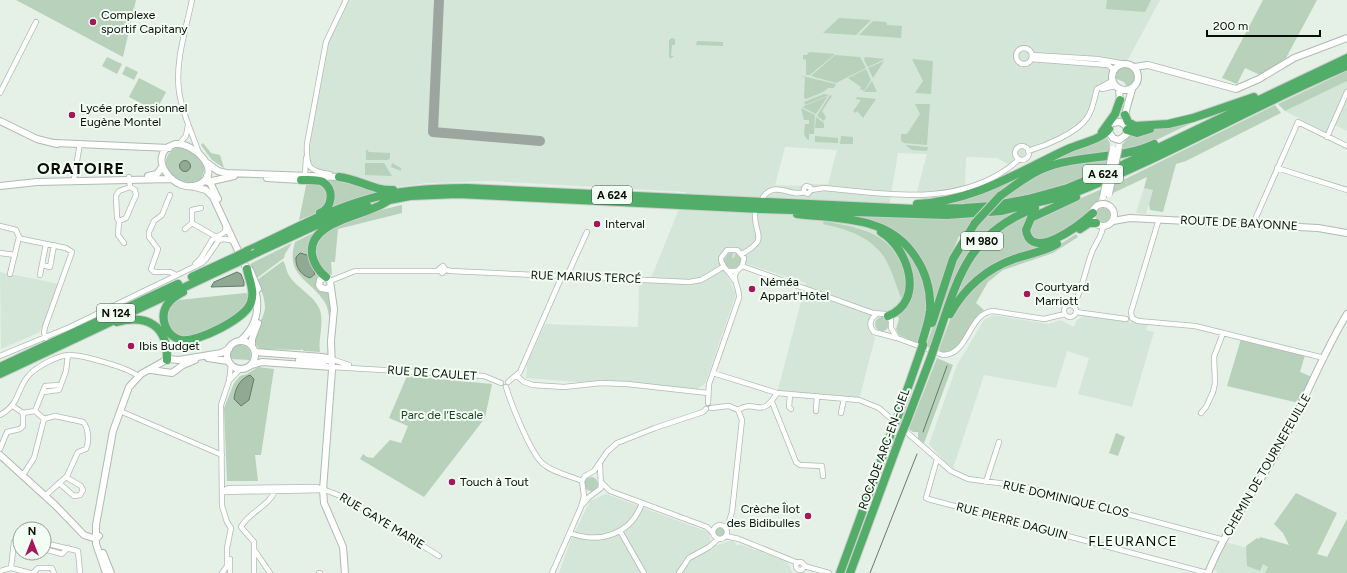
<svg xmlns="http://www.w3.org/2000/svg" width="1347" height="573" font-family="Figtree,sans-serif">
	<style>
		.built { fill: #d4e6d7; fill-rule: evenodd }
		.green { fill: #b7d1bb }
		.water { fill: #8fa992; stroke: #677a69 }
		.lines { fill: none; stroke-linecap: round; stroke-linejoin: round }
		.stream { stroke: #677a69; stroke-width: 1 }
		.taxiway { stroke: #9da69e; stroke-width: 10 }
		.street-casing { stroke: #afbab1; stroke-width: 6 }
		.secondary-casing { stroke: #afbab1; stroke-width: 8 }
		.highway-casing { stroke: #cecece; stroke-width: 10 }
		.street { stroke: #fff; stroke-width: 4.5 }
		.secondary { stroke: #fff; stroke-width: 6 }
		.highway { stroke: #52ad68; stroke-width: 8 }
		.secondary-bridge-casing { stroke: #afbab1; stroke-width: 8; stroke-linecap: butt }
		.highway-bridge-casing { stroke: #cecece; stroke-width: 10; stroke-linecap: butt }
		.secondary-bridge { stroke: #fff; stroke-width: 6 }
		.highway-bridge { stroke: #52ad68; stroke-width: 8 }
		.poi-dot { fill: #a5175a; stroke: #f2fef4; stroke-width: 1.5 }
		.labels { text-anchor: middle; stroke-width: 4; stroke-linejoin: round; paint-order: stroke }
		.shield { fill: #f2fef4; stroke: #4f5550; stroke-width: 1 }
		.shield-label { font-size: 11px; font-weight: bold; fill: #090c09 }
		.poi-label { font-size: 12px; fill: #090c09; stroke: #f2fef4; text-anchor: start }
		.street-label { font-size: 12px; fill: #090c09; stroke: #f2fef4 }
		.park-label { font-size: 12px; fill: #194423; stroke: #f2fef4 }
		.quarter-label { font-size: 14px; letter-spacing: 1px; fill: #090c09; stroke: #f2fef4 }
		.district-label { font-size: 16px; font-weight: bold; letter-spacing: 1px; fill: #090c09; stroke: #f2fef4 }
	</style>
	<rect width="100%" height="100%" fill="#e5f1e7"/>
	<path class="built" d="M346,0H1160L1126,63L1120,64L1114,68L1109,81L1096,93L1090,113L1074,129L1014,165L1010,167L1006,163L997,158L966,157L965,189L916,195L927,154L898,153L884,237L890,239L908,273L906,302L890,312L877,311L868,321L869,331L875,338L859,400L777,393L806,283L747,264L727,275L736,294L705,384L697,389L602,381L577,382L526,378L527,364L545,324L638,327L639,283L642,278H651L686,192L490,181L427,183L383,189L357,177L323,172L312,169L309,158L314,106L325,45ZM785,147L837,150L828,184H808L802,186L775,185Z
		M1347,81V131L1335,125L1331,135L1285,111Z
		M1144,188L1153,190L1146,214L1136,213Z
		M0,272L59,284L40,332L1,349Z
		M993,315L1048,324L1061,320L1074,327L1076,321L1083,316L1148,324L1146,330L1154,332L1132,407L1078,394L1089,358L1067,351L1056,388L984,375L953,468L947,464L929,444L957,365L984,320Z
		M606,494L706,531L709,533L710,540L717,545L729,541H733L738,546L739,544L782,559L788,563L793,573H559L571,539L590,501Z
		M1260,537L1331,558L1310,573H1217V571L1213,570L1225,542L1255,550Z"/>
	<path class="green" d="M16,0H136L123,57Z
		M1107,0H1151L1145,12L1106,9Z
		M1263,0H1317L1286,58L1260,75L1245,68L1237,84L1222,78Z
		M839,18L871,20L856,35L823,33Z
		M873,21L886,22L887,25L902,26L901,38L859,35Z
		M672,38L675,39V45H672L671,56H674L670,59L669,56V40Z
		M697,41L723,42V46L696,45Z
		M809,52L835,54L810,75H806V60L803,59V55H807Z
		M835,55L860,57L866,68L836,83L811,76Z
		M107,57L122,64L117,74L102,66Z
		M865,57L885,59L868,67L864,60Z
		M912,59L933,61L931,94L915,93L923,81Z
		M884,61L873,78L868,68Z
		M126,66L138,72L134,80L122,74Z
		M1125,66C1134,67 1138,73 1136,81L1128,88L1124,82L1114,78L1119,68Z
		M866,69L871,80L864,91L860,89L861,87L848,78Z
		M1347,71V81L1285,111L1278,104Z
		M802,76L836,84L834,88H828L823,92L806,99L804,98L805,78Z
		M139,78L166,92L156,111L129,97Z
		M872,81L877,92H864Z
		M824,94L829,95L805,105L804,102Z
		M830,95L832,96L822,111L826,117L824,121L817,116L818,114Z
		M828,96L816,114L802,107Z
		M857,97L876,99L863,118L857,111L856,113L853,111L861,100L856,99Z
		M915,104H930L927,145L904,143L901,141V134H907L920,114Z
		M1275,105L1281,113L1186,161L1176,164L1163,212L1150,210L1149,204L1153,190L1144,188L1147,177L1111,194L1113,185Z
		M801,108L815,115L814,134H809V140C803,138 804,130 805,124H809V120H804Z
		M816,117L824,123V128H815Z
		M1198,120L1148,144L1119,153L1121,146L1130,135H1140L1167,125Z
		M815,136L838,138V143L815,142Z
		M841,136L853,137V144H840Z
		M1106,136L1110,143L1109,154L1043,166L1056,158Z
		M203,143L211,153L220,155L224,168L212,160L201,145Z
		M905,145L928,147L927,151L912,150Z
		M176,148C188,146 202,156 205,168L201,180C198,182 195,184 192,185C174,187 153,160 176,148Z
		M366,149L369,152L390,153V158L388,160H366Z
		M1108,159L1106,169C1071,183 1037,194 999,201L1019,184L1057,166Z
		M365,163H384L392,176L365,175Z
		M392,163L401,168V171L391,167Z
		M317,178L345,180L378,192L329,209L332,198Z
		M307,181L322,184L328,192L327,202L319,212L299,220Z
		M1008,182L1009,184L989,202L937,205Z
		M1102,189L1099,200L1092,206L1088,214L1048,239L1036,240L1029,232L1031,222L1048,212Z
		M402,205V213L338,229L335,262H331L332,275C323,273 319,265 317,257C315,251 315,243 319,237C330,222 383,209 402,205Z
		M1096 215a7 7 0 1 1 14 0a7 7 0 1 1-14 0Z
		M1043,208L1028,217L1023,227L1035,246L1041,247L1016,256L958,297L956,296L958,288H961C962,268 982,242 998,229C1010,220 1028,214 1043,208Z
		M1009,213L1010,217L973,249L930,347L926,346L939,309L944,300L942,299C949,280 967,224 988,217C994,214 1002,214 1009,213Z
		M825,214L925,219L976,217L961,237L959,236L945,270L933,307L931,290L899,236Z
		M824,221C858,228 891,231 903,270C907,282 908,289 902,300C896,286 892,269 884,257C870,236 846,229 823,224Z
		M315,232L316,233L311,241L321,276L316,283L321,291H329L332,306L331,321C328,317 329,308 324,301C309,278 285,276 295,242Z
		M1076,234L1078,237L1053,253L1003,270L988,282L976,303L984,310L979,314C971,326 959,355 941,352L939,349L953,312L970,290L1004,266L1051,250Z
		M900,242C921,266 933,293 923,326C922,331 920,338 917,343L899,335L896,329L899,319L897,315C930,288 904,273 900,242Z
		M292,243L285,254L284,258L257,278L250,264Z
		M733,252L732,258H734L736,253L741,260L738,267L731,269L727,266L724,260L728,254Z
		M283,261C286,264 286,272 290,277C299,290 320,299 321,315C323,329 318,339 320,352L304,351L302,349L301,350L260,349C247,340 264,320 265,308C265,298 261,289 257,280Z
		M245,293L249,294L251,300C238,315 204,339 184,337C164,334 163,308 179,300Z
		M875 324a7 7 0 1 1 14 0a7 7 0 1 1-14 0Z
		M1241,339L1305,355L1300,372L1312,377L1299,403L1227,386Z
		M238,345C247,344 253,351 250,360L230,359L232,349Z
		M937,358L953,365L924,443L918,439V432H913L909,429Z
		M258,367L274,369L261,455H255L258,481H227L224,408L234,383L240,376L247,374Z
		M407,376L492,384L485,418L424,497L360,459L363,454L367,457L373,458L390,440L401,443L408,426L389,418Z
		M1116,433L1125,437L1118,456L1109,453Z
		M584 484a7 7 0 1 1 14 0a7 7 0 1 1-14 0Z
		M1296,493L1337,513L1317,554L1327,557L1347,519V573H1265L1268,567L1263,564L1260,571L1247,566L1246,546L1257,538L1259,539L1260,537L1289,545L1283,533L1274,524Z
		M715 532a5 5 0 1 1 10 0a5 5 0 1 1-10 0Z"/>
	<path class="water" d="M179.5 166a5.5 5.5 0 1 1 11 0a5.5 5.5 0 1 1-11 0Z
		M300,253L307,255L315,274L310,278C301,275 295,267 296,257Z
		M237,272L241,274L244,282V286L211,287L214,282Z
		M250,375L254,379L249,400L241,406L234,399C235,388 240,379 250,375Z"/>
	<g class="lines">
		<path class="stream" d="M923,432L947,366
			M870,573L917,454"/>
		<path class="taxiway" d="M439,0L433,132L540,141"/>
		<g class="street-casing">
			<path id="street" d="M192,0C186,29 175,61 179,91C182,113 192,133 199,153
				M1016 56a8 8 0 1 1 16 0a8 8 0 1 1-16 0Z
				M1032,55L1097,59L1126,64
				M1031,59L1108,65L1114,70
				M1102,89L1115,86
				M0,93L36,22
				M1327,137L1347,92
				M179,144L186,136L188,125
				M1015 153a7 7 0 1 1 14 0a7 7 0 1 1-14 0Z
				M1028,151C1045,146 1077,133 1087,118C1093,110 1094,99 1097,89L1112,81
				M1277,168L1347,190
				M330,174C308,171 306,167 307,144L326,42L346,0
				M302,177L305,175L306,158
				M71,182L74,179L80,143
				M804,192L808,194L811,190L824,188C881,193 942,205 994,177C1003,172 1012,167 1019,159
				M804,192V188L806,186L810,187L811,190
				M170,195L162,215L154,221L149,232V237L158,249L151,269L154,272H170L176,275
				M763,197C776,180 791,198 804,192
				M201,208L192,210V223L218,238
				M1159,219L1131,312L1132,318L1138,321L1195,326L1324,358
				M119,221L126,218L136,195L135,190L130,187
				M1253,224L1298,122L1347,146
				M0,226L16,230L19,237L22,239L66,248L72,252L45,327L44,333L46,338
				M185,229L192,223
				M124,243L118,235L119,221L117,218L116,196L119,191L130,187L129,177
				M0,253L15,255
				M742,254C770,238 754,236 755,214
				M195,264L201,258L212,240L225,232L226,225
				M42,265L50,267L54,245
				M742,266L873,313L885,314L891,320V328L897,338
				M446,270L442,273L439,269L443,266L446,270L451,271L689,282L701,280L723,267
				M728,271H737L742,266L744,258L737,250H727L721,258C721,268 730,271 734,280
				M10,274L19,237
				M40,275L46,244
				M567,276L587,232
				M330,281L355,271H439
				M1064 311a6 6 0 1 1 12 0a6 6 0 1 1-12 0Z
				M1073,306C1083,289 1085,270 1092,252C1096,242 1102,237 1103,226
				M1076,312L1126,319
				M877,314C870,319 868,325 874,332L897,338L943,355C969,355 968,313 993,311L1044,319L1065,314
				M0,356L70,327L202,263L206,259L219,240L225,239L234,241
				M331,359L349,365
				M332,367L484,376L501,383
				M713,373L777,393L859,400L879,408L951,471L968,479L1022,486L1224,540
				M517,376L524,382L533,385L564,387L601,383L627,384L708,393
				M229,381L231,365
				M508,382L520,372L562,276
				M506,387C511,404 530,451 542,463C553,473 569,475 582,481
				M43,392L59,390L66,371L68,355
				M790,394L789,407L791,409
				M772,402L796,462L800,465L822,466L823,476
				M708,403L709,384L739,298C740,288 731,279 737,271
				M711,408L729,406L738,410L742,420L732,512L727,528
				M738,410C757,398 760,421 777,393
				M120,411L222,455
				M816,411L817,396
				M23,413L35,411L45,386L60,385
				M841,413L844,399
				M1201,413L1206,407L1213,392L1215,383L1214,357L1223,333
				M0,415C21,404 16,388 30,374C38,366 57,356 68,355C80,354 129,368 138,376
				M44,419L55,416L83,422C89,428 89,443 86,449L78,452L67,476L45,496
				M0,449L7,432L20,429L23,426V413L13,406
				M937,459L926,498L928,499L1207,573
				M23,475L34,458L44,419L35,411
				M986,482L999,442
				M59,483L74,496L80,495L83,490L81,486L66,477
				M602,483L610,491L707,527L713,533
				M222,492L228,488L317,487L346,498L439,556
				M223,492L323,490
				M583,504L589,497L601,488L600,465
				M713 532a7 7 0 1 1 14 0a7 7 0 1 1-14 0Z
				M620,531L644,573
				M570,533C599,544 631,535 642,503
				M726,536L739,539L798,563
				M44,543L78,551L80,573
				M44,549L62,554L68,548
				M255,551L270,573
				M230,559V573
				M796 566a4 4 0 1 1 8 0a4 4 0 1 1-8 0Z
				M804,566L829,573
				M11,568L30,573
				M0,571L11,568L14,542L20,537
				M33,573L38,568H52L54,573
				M222,573L227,566V548L231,528L227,522L222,506L221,405L229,381L240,369
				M254,573V542L241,527C249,512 268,507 275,491
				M319,573H320
				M552,573L581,507L584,496L582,481L585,476L594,471L607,452L617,443L655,428L703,412L706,409
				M679,573L689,558L709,547L718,539"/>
		</g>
		<g class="secondary-casing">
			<path id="secondary" d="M1112 77a13 13 0 1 1 26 0a13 13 0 1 1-26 0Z
				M1134,67L1148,65L1236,89L1259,79L1294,58L1347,38
				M1119,89L1120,103
				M0,121L37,139L57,144
				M1113,123L1120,122L1125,125
				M1110,126L1109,132L1113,138L1119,140L1126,135C1128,129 1124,124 1125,117C1126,107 1130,98 1132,89
				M55,143L169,148
				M175,144C194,142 223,171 200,184C175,197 143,154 175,144Z
				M207,163L218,171L226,173L339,177
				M148,176L157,174L162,167
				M207,176L218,199
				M267,178L301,180
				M208,182L234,176
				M0,186L37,182L172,179
				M191,186L206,190L213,197L248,272
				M1092 215a11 11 0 1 1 22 0a11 11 0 1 1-22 0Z
				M1113,221L1130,218L1318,228L1347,233
				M250,270L258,289
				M330,287L327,289L321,288L319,285L320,280L326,277L330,281L334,309L331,341L332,370L323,490L324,503L343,547L345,573
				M227 355a14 14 0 1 1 28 0a14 14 0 1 1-28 0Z
				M240,341C257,327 261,307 254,286
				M252,346V339L258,323
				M255,352L322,357L331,359
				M208,358L228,361
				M299,360L322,362L331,359
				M252,365L262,362L332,367
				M151,370L172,373L183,365L195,360
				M0,455L55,505L84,535L96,539L99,536
				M103,553L111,573
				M106,573L96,544V525L113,431L129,387L141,374L168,359L179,360L221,353L229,349
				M1208,573C1227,526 1258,487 1282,443C1305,400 1322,355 1347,314"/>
		</g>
		<g class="highway-casing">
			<path id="highway" d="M1125,115L1128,122L1135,126L1168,124L1193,118L1254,97
				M1127,130L1137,133L1150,129
				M1102,132L1115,114L1120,100
				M339,177C359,179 373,191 393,190
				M301,180C308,180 318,179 323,182C335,190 332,208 320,213
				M1069,195C1164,158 1253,106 1347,66
				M1000,196C1017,184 1033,171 1053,165C1086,155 1122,159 1154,144
				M1076,197L1031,218L1026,230C1031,263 1081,224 1093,213
				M384,201L410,196L458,194L761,209L947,215L1001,211L1073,194
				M917,204C977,200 1016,173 1068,149C1081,143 1101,140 1109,129
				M797,214C821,217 849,217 873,225C909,236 932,272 930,310C929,321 925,332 922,342L923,345
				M1080,229L1089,223H1096
				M881,232C908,248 926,301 888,316
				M247,251C287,233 325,211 368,199C400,190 434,188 467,188L916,209L964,208L992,206L1028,199L1068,188L1118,167L1347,58
				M256,253L336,216L367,205
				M192,277L233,258
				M326,277C319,272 313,262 312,254C308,219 370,216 389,200
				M183,292C177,295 171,299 167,305C159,318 166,336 181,340C197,343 247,318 251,302C255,291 249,280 247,269
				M950,314C964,289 986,269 1014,259C1028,254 1043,252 1057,244
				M117,322C148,314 168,326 167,360
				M932,323L953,259L975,223
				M934,348C957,283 964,235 1035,208
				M0,367L178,284
				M0,374L236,263
				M898,416L920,353
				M906,423L931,357
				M840,573L893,428
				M850,573L901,435"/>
		</g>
		<use href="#street" class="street"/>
		<use href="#secondary" class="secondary"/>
		<use href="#highway" class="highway"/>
		<g class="secondary-bridge-casing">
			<path id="secondary-bridge" d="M1109,194L1119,147
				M1103,197L1113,149"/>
		</g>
		<g class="highway-bridge-casing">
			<path id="highway-bridge" d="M975,223L1000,196
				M233,258L247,251
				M236,263L256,253
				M920,353L923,345
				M931,357L934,348
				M893,428L898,416
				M901,435L906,423"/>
		</g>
		<use href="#secondary-bridge" class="secondary-bridge"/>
		<use href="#highway-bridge" class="highway-bridge"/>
	</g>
	<g class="poi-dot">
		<circle cx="93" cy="22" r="4"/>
		<circle cx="72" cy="115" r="4"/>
		<circle cx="597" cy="224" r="4"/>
		<circle cx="752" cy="289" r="4"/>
		<circle cx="1027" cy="294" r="4"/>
		<circle cx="131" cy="346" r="4"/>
		<circle cx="452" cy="482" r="4"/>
		<circle cx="808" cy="516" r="4"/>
	</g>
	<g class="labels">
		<g class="shield">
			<rect x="1083" y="165" width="40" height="18" rx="3"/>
			<rect x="592" y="186" width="40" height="18" rx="3"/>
			<rect x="961" y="232" width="42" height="18" rx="3"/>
			<rect x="97" y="304" width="38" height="18" rx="3"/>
		</g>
		<g class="shield-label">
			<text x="1103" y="178">A 624</text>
			<text x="612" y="199">A 624</text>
			<text x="982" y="245">M 980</text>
			<text x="116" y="317">N 124</text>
		</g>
		<g class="poi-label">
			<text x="101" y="19">Complexe<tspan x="101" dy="14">sportif Capitany</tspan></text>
			<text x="80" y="112">Lycée professionnel<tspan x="80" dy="14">Eugène Montel</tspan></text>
			<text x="605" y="228">Interval</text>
			<text x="760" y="286">Néméa<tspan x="760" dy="14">Appart'Hôtel</tspan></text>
			<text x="1035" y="291">Courtyard<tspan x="1035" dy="14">Marriott</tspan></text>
			<text x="139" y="350">Ibis Budget</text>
			<text x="460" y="486">Touch à Tout</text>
			<text x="800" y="513" text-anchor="end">Crèche Îlot<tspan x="800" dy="14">des Bidibulles</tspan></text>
		</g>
		<g class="street-label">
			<text transform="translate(1239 223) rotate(3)" y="4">ROUTE DE BAYONNE</text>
			<text transform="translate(586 277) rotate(2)" y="4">RUE MARIUS TERCÉ</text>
			<text transform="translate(432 373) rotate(4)" y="4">RUE DE CAULET</text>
			<text transform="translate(884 449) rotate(-70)" y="4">ROCADE ARC-EN-CIEL</text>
			<text transform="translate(1267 465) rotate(-60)" y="4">CHEMIN DE TOURNEFEUILLE</text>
			<text transform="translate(1066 499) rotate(13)" y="4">RUE DOMINIQUE CLOS</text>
			<text transform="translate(382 521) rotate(31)" y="4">RUE GAYE MARIE</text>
			<text transform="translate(1012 521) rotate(15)" y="4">RUE PIERRE DAGUIN</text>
		</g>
		<g class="park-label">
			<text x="442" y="419">Parc de l’Escale</text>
		</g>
		<g class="quarter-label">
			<text x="1133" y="546">FLEURANCE</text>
		</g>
		<g class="district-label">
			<text x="81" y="174">ORATOIRE</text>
		</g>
	</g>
	<g transform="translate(32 541)"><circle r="19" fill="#f2fef4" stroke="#959d96"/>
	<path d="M0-3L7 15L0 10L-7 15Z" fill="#a5175a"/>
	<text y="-6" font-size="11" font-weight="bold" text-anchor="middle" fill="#090c09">N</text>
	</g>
	<path d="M1207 30v6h113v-6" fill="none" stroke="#090c09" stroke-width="2"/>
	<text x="1213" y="30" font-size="12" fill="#090c09" stroke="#f2fef4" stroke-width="3" paint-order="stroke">200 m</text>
</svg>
